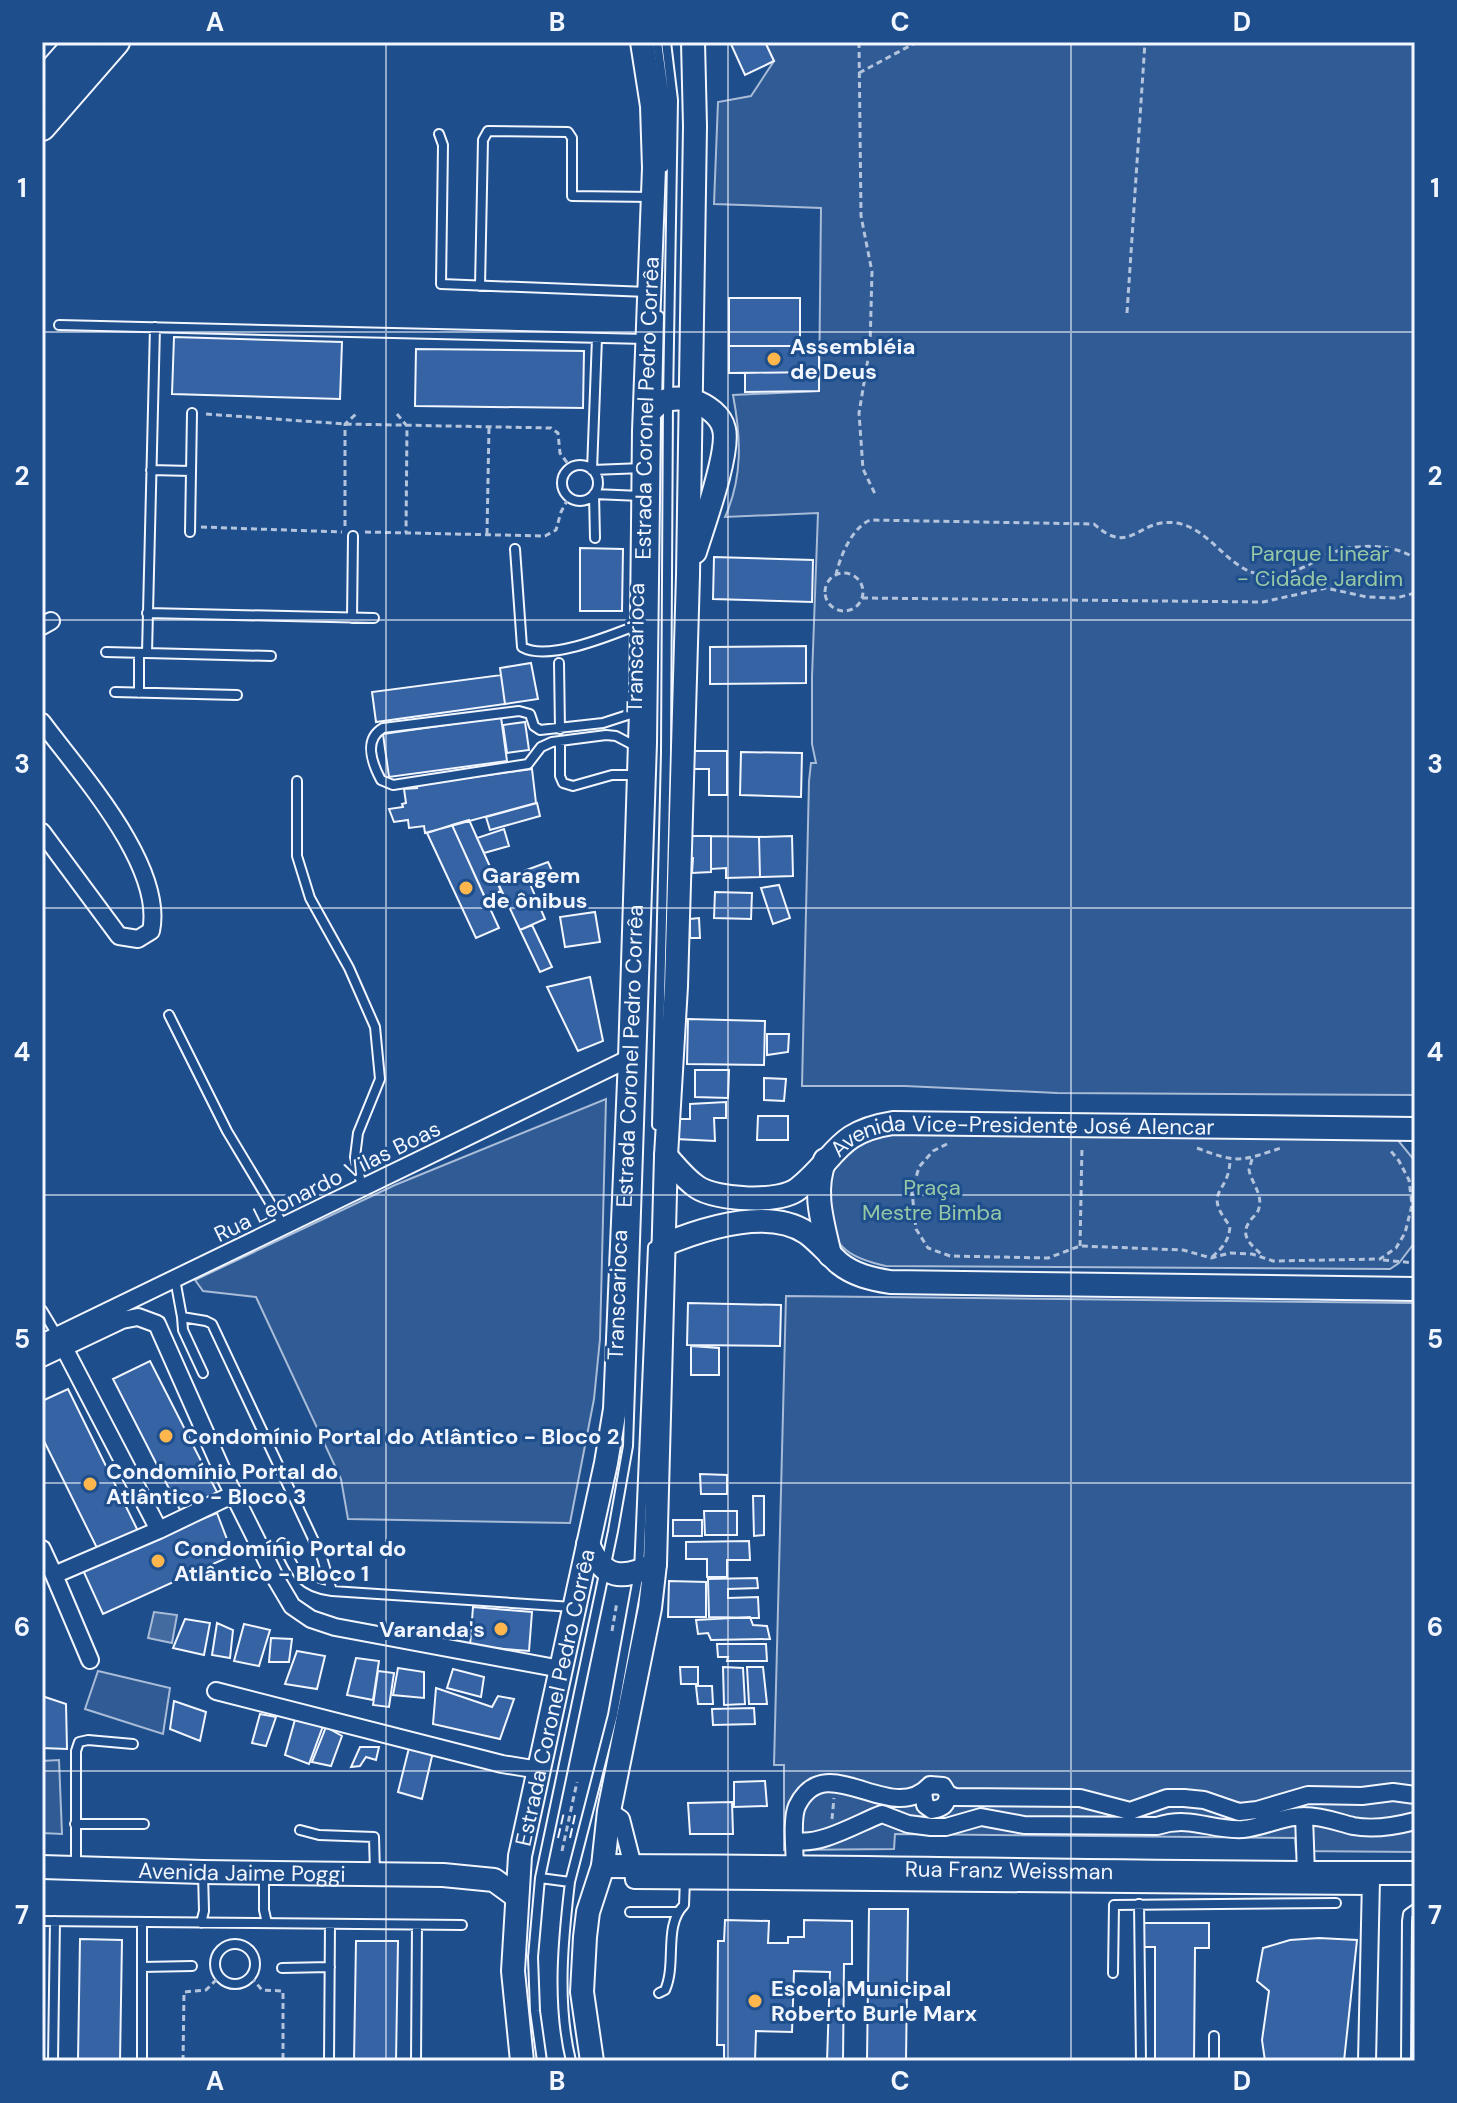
<svg xmlns="http://www.w3.org/2000/svg" width="1457" height="2103" font-family="'DM Sans',sans-serif">
	<style>
		.green { fill: #305b95; stroke: #a8bbd7; stroke-width: 2 }
		.water { fill: #446ba0; stroke: #a8bbd7; stroke-width: 2 }
		.building { fill: #3563a3; stroke: #f2f6ff; stroke-width: 2 }
		.lines { fill: none; stroke-linecap: round; stroke-linejoin: round }
		.lane-casing { stroke: #f2f6ff; stroke-width: 12 }
		.street-casing { stroke: #f2f6ff; stroke-width: 20 }
		.secondary-casing { stroke: #f2f6ff; stroke-width: 26 }
		.primary-casing { stroke: #f2f6ff; stroke-width: 30 }
		.highway-casing { stroke: #f2f6ff; stroke-width: 34 }
		.path { stroke: #b3c4dc; stroke-width: 3; stroke-dasharray: 6 4; stroke-linecap: butt }
		.lane { stroke: #1f4e8c; stroke-width: 8 }
		.street { stroke: #1f4e8c; stroke-width: 16 }
		.secondary { stroke: #1f4e8c; stroke-width: 22 }
		.primary { stroke: #1f4e8c; stroke-width: 26 }
		.highway { stroke: #1f4e8c; stroke-width: 30 }
		.fence { stroke: #f2f6ff; stroke-width: 2; stroke-dasharray: 10 4; stroke-linecap: butt }
		.grid { fill: none; stroke: #f2f6ff; stroke-width: 2; stroke-opacity: 0.55 }
		.poi-dot { fill: #ffb74d; stroke: #1f4e8c; stroke-width: 3 }
		.labels { text-anchor: middle; stroke-width: 6; stroke-linejoin: round; paint-order: stroke }
		.poi-label { font-size: 22px; font-weight: bold; fill: #f2f6ff; stroke: #1f4e8c; text-anchor: start }
		.street-label { font-size: 22px; fill: #f2f6ff; stroke: #1f4e8c }
		.park-label { font-size: 22px; fill: #97c8a6; stroke: #1f4e8c }
		.neatline { fill: none; stroke: #f2f6ff; stroke-width: 3 }
		.grid-label { font-size: 26px; text-anchor: middle; font-weight: bold; fill: #f2f6ff }
	</style>
	<rect width="100%" height="100%" fill="#1f4e8c"/>
	<path class="green" d="M765,42H1415V1095L1057,1093L905,1086H802L809,781L811,763H816L812,744V677L818,513L725,517C743,477 741,437 733,395L819,391L821,208L714,204L718,102L751,96L774,61Z
		M606,1099L600,1339L594,1399L570,1523L348,1519L341,1479L256,1297L203,1291L195,1280L395,1185Z
		M875,1133L1397,1139L1415,1161V1242L1399,1263L1390,1269L886,1266C872,1263 857,1259 846,1250C819,1229 822,1170 847,1149C855,1142 866,1138 875,1133Z
		M786,1296L1415,1303V1852L1296,1851L1295,1838L895,1834L894,1849L784,1850V1765H774Z
		M98,1671L170,1688L163,1734L85,1709Z
		M59,1760L62,1834L42,1833V1761Z"/>
	<path class="water" d="M154,1612L177,1615L172,1643L148,1638Z"/>
	<path class="building" d="M730,42H765L774,61L745,75Z
		M729,298H800V346H729Z
		M174,337L342,342L340,399L172,394Z
		M729,346H819V372L729,373Z
		M416,349L584,351L583,408L415,406Z
		M819,372V391L745,392V373Z
		M580,548L623,549L622,611H580Z
		M714,557L813,560L812,602L713,599Z
		M806,646V683L710,684V647Z
		M531,663L538,699L505,704L500,668Z
		M501,675L505,704L376,722L372,692Z
		M501,717L507,761L389,777L383,734Z
		M525,722L529,750L507,753L503,725Z
		M693,751H727V795H709V769H693Z
		M741,752L802,753L801,797L740,795Z
		M532,769L536,803L425,833L424,826L409,828L408,820L394,822L389,809L403,807L402,804L406,803L404,789L417,788L416,785Z
		M537,803L540,816L490,830L486,817Z
		M469,820L501,891L485,898L452,825Z
		M452,825L499,928L476,938L427,833Z
		M504,829L509,846L484,853L477,838Z
		M682,836H711V872L692,873L693,858L682,859Z
		M711,836L759,837L760,877L726,878V868L711,869Z
		M792,836L793,876L760,877L759,837Z
		M548,862L555,877L530,884L545,919L520,930L497,881Z
		M779,885L790,918L773,924L761,888Z
		M715,892L752,893L751,919L714,918Z
		M595,912L600,942L565,947L560,917Z
		M699,918L700,938H690V919Z
		M532,925L552,967L540,972L520,930Z
		M590,977L603,1041L578,1051L547,987Z
		M688,1019L765,1021L764,1065L687,1064Z
		M767,1034H789L788,1052L767,1055Z
		M695,1070H729L728,1098L695,1097Z
		M764,1078L786,1079L784,1101L764,1100Z
		M726,1102V1118H714L715,1141L676,1139V1119H690V1104Z
		M758,1116H788V1140H757Z
		M688,1303L781,1305L780,1346L687,1345Z
		M691,1346L719,1348V1375H691Z
		M150,1361L218,1494L181,1512L113,1379Z
		M68,1389L138,1531L98,1550L42,1437V1401Z
		M700,1474L727,1475V1494H701Z
		M753,1496H764V1535L754,1536Z
		M704,1511H737V1535H705Z
		M217,1513L233,1555L103,1614L82,1568Z
		M673,1520H702V1536H673Z
		M749,1541L750,1560H727V1577H707V1559H686V1542Z
		M757,1578L758,1588L728,1589V1598L758,1597L759,1618L709,1617L708,1579Z
		M669,1581L706,1582V1617H668Z
		M473,1607L532,1612L529,1651L470,1646Z
		M750,1617L753,1625L767,1626L770,1639L711,1640L708,1633L698,1634L696,1620Z
		M185,1619L210,1623L204,1655L173,1648Z
		M217,1623L233,1630L230,1658L212,1655Z
		M244,1624L270,1630L259,1666L234,1661Z
		M271,1638L292,1639L289,1662H269Z
		M717,1644H766L767,1661H727L728,1657H718Z
		M297,1651L325,1656L317,1689L285,1684Z
		M356,1658L379,1661L373,1700L347,1695Z
		M680,1667H698V1684H681Z
		M723,1667L743,1668L745,1704L724,1705Z
		M747,1667H763L767,1704H749Z
		M398,1668L424,1672V1698L393,1695Z
		M453,1669L484,1677L481,1697L447,1688Z
		M378,1671L394,1673L389,1707L373,1705Z
		M696,1686H712L713,1704H698Z
		M436,1688L492,1707L498,1696L514,1699L500,1739L433,1724Z
		M42,1696L66,1704L67,1749L42,1748Z
		M174,1701L206,1712L200,1741L170,1729Z
		M754,1708L755,1724L713,1725L712,1709Z
		M260,1714L276,1717L266,1746L252,1743Z
		M296,1716L323,1726L309,1764L285,1755Z
		M326,1727L342,1736L331,1766L312,1762Z
		M360,1747H379L376,1760L366,1757L360,1766L351,1767Z
		M409,1748L433,1752L422,1799L398,1792Z
		M765,1781L767,1806L734,1807V1782Z
		M732,1802L733,1834H690L688,1803Z
		M869,1909H908L906,2061H867Z
		M725,1920L769,1921L768,1943H788V1937H804V1920L852,1921V1964H844L843,2061H827L830,1972L794,1971L792,2032L756,2031L755,2061H724V2045H717L718,1941H724Z
		M1143,1923H1209V1948H1195L1194,2061H1155V1947H1143Z
		M1319,1938L1357,1940L1344,2061H1265L1262,2040L1269,1991L1257,1981L1263,1948L1290,1940Z
		M80,1939L122,1940L120,2061H78Z
		M356,1941H398L396,2061H354Z"/>
	<g class="lines">
		<g class="lane-casing">
			<path id="lane" d="M657,42L666,106L664,167
				M42,69L66,42
				M439,134L443,145L441,284L648,292
				M480,286L483,140L488,131L568,132L572,138V196L652,197
				M59,325L646,339
				M597,338L592,470L643,468
				M657,403L659,316
				M562 483a18 18 0 1 1 36 0a18 18 0 1 1-36 0Z
				M151,470L191,471
				M190,532L192,413
				M595,538L594,494L641,496
				M515,549L522,647C548,662 612,635 640,624
				M147,613L374,618
				M352,618L353,536
				M106,652L271,656
				M147,653L155,327
				M559,663L560,729
				M115,692L237,695
				M139,693V653
				M560,741V776L563,783L573,786L612,775H638
				M637,747L616,736L606,735L552,742L541,747L528,764L393,785L381,780C372,763 363,740 383,728L519,711L530,714L534,726L540,730L603,723L640,711
				M297,781V856L310,898L349,968L375,1027L380,1079L358,1133L355,1157L362,1187
				M169,1015L227,1131L284,1226
				M657,1125L666,752L668,401L673,100L666,42
				M175,1279L182,1317L206,1321L212,1324L322,1558L332,1591L573,1607
				M42,1310L57,1335
				M182,1317L183,1330L203,1373
				M282,1543C295,1569 298,1587 332,1591
				M75,1824H144
				M300,1830L319,1835L374,1837L375,1873
				M76,1868V1751L79,1742L88,1740L133,1744
				M264,1876V1910L267,1923
				M540,1878L570,1882
				M1139,1904L1141,2061
				M630,1912H677
				M42,1921L462,1925
				M142,1923V2061
				M201,1923L204,1911L203,1873
				M215 1964a20 20 0 1 1 40 0a20 20 0 1 1-40 0Z
				M142,1967L192,1966
				M282,1968L330,1967
				M1113,1973L1114,1905L1336,1903
				M659,1993L665,1990C677,1963 663,1926 684,1905L685,1880
				M1214,2036V2061
				M53,2061L55,1921
				M329,2061L330,1924
				M416,2061L417,1925
				M542,2061L535,2011L533,1957L540,1878L613,1531L628,1446L652,743L656,420
				M571,2061C557,2003 563,1941 570,1882L613,1715L639,1572L653,1247
				M1406,2061L1407,1921L1408,1914L1415,1909"/>
		</g>
		<g class="street-casing">
			<path id="street" d="M42,626L51,621
				M42,722C79,772 165,866 151,931L138,939L119,936L42,832
				M60,1340L159,1530L234,1494
				M42,1343L630,1058
				M42,1358L122,1320L138,1317L157,1324L225,1477L276,1579L292,1606L311,1619L335,1627L561,1669
				M42,1549L54,1575L159,1530
				M54,1575L90,1660
				M216,1691L502,1764L539,1770
				M923,1793L925,1805L932,1810C943,1808 947,1805 948,1794
				M609,1811L621,1819L633,1866L634,1880L1371,1886
				M1304,1816L1306,1874
				M795,1840C817,1848 860,1822 882,1814L908,1824L931,1827H946L981,1817L1024,1825L1157,1826C1192,1815 1211,1831 1243,1829C1264,1827 1283,1816 1304,1816C1322,1816 1337,1822 1353,1826C1373,1830 1396,1826 1415,1821
				M795,1868C795,1853 791,1819 797,1806C826,1746 891,1828 930,1785L943,1786L948,1794L955,1797L1080,1798L1130,1811L1167,1798H1184L1204,1800L1239,1812L1257,1810L1308,1795L1362,1796L1393,1792L1415,1795
				M1367,2061L1371,1879"/>
		</g>
		<g class="secondary-casing">
			<g id="secondary">
				<path d="M645,427C647,421 648,414 652,410C670,386 718,403 724,429C730,452 703,526 695,552"/>
				<path id="s1" d="M666,1156C675,1166 685,1179 697,1187C716,1200 781,1204 799,1188C838,1156 836,1132 893,1123L1415,1129"/>
				<path d="M825,1160C812,1191 823,1224 830,1255"/>
				<path d="M663,1245C702,1229 768,1207 807,1233C819,1242 828,1253 839,1263C854,1275 871,1279 890,1282L1415,1289"/>
				<path d="M588,1544C603,1579 622,1581 655,1564"/>
				<path id="s2" d="M603,1866C874,1866 1145,1874 1415,1873"/>
				<path id="s3" d="M42,1867L203,1872L443,1875L494,1880L516,1896"/>
				<path id="s4" d="M522,2061L513,1971L520,1856L606,1463L615,1409L630,1058L641,711L644,431L654,168L652,106L642,42"/>
				<path d="M592,2061L582,1992L585,1937L588,1912L603,1866L609,1811L650,1608L655,1564L666,1156L676,986L688,575L695,126L693,42"/>
			</g>
		</g>
		<g class="primary-casing">
			<path id="primary" d="M42,127L116,42"/>
		</g>
		<g class="highway-casing">
			<path id="highway" d="M42,93L86,42"/>
		</g>
		<path class="path" d="M859,42L861,216L872,272L870,347L859,413L863,469L876,496
			M859,73L917,42
			M1127,313L1145,42
			M206,414L345,424L551,428L558,433L560,453L571,468
			M397,414L407,426L406,533
			M345,526V424L356,414
			M201,527L342,532
			M365,532L545,536L556,530L561,512L569,497
			M487,534L489,427
			M825 592a19 19 0 1 1 38 0a19 19 0 1 1-38 0Z
			M836,575C840,556 852,528 870,520L1094,524C1132,558 1137,517 1177,523C1214,530 1229,575 1270,576C1294,576 1311,562 1332,553C1356,543 1393,544 1415,558
			M862,598L1263,602L1326,588L1367,597L1396,598L1415,593
			M947,1144L933,1151L919,1167L912,1192L916,1229L928,1248L950,1256L1048,1258L1080,1246L1183,1250L1211,1258L1230,1253L1252,1254L1273,1261L1380,1259L1396,1248L1405,1233L1412,1205L1409,1180L1399,1161L1390,1150
			M1197,1148C1238,1164 1241,1161 1281,1148
			M1252,1159L1249,1170C1251,1182 1263,1194 1259,1208C1258,1214 1251,1218 1248,1224C1240,1238 1254,1247 1263,1256
			M1080,1246L1082,1146
			M1212,1257C1223,1247 1229,1241 1230,1226C1201,1189 1230,1195 1230,1159
			M1383,1260L1415,1263
			M612,1631L617,1602
			M832,1819L834,1798
			M562,1851L577,1782
			M251,1977L262,1990L283,1991V2061
			M183,2061L184,1992L206,1990L219,1977"/>
		<use href="#lane" class="lane"/>
		<use href="#street" class="street"/>
		<use href="#secondary" class="secondary"/>
		<use href="#primary" class="primary"/>
		<use href="#highway" class="highway"/>
		<path class="fence" d="M558,1838L564,1812
			M570,1838L575,1815"/>
	</g>
	<path class="grid" d="M386,42V2061M728,42V2061M1071,42V2061M42,332H1415M42,620H1415M42,908H1415M42,1195H1415M42,1483H1415M42,1771H1415"/>
	<g class="poi-dot">
		<circle cx="774" cy="359" r="8"/>
		<circle cx="466" cy="888" r="8"/>
		<circle cx="166" cy="1436" r="8"/>
		<circle cx="90" cy="1484" r="8"/>
		<circle cx="158" cy="1561" r="8"/>
		<circle cx="501" cy="1629" r="8"/>
		<circle cx="755" cy="2001" r="8"/>
	</g>
	<g class="labels">
		<g class="poi-label">
			<text x="790" y="354">Assembléia<tspan x="790" dy="25">de Deus</tspan></text>
			<text x="482" y="883">Garagem<tspan x="482" dy="25">de ônibus</tspan></text>
			<text x="182" y="1444">Condomínio Portal do Atlântico - Bloco 2</text>
			<text x="106" y="1479">Condomínio Portal do<tspan x="106" dy="25">Atlântico - Bloco 3</tspan></text>
			<text x="174" y="1556">Condomínio Portal do<tspan x="174" dy="25">Atlântico - Bloco 1</tspan></text>
			<text x="485" y="1637" text-anchor="end">Varanda's</text>
			<text x="771" y="1996">Escola Municipal<tspan x="771" dy="25">Roberto Burle Marx</tspan></text>
		</g>
		<g class="street-label">
			<text dy="8" stroke="none"><textPath href="#s4" startOffset="1664">Estrada Coronel Pedro Corrêa</textPath></text>
			<text transform="translate(635 648) rotate(-89)" y="8">Transcarioca</text>
			<text dy="8" stroke="none"><textPath href="#s4" startOffset="1016">Estrada Coronel Pedro Corrêa</textPath></text>
			<text dy="8" stroke="none"><textPath href="#s1" startOffset="394">Avenida Vice-Presidente José Alencar</textPath></text>
			<text transform="translate(327 1181) rotate(-26)" y="8">Rua Leonardo Vilas Boas</text>
			<text transform="translate(617 1295) rotate(-88)" y="8">Transcarioca</text>
			<text dy="8" stroke="none"><textPath href="#s4" startOffset="368">Estrada Coronel Pedro Corrêa</textPath></text>
			<text dy="8" stroke="none"><textPath href="#s2" startOffset="406">Rua Franz Weissman</textPath></text>
			<text dy="8" stroke="none"><textPath href="#s3" startOffset="200">Avenida Jaime Poggi</textPath></text>
		</g>
		<g class="park-label">
			<text x="1320" y="561">Parque Linear<tspan x="1320" dy="25">- Cidade Jardim</tspan></text>
			<text x="932" y="1195">Praça<tspan x="932" dy="25">Mestre Bimba</tspan></text>
		</g>
	</g>
	<rect width="1457" height="2103" fill="none" stroke="#1f4e8c" stroke-width="88"/>
	<rect x="44" y="44" width="1369" height="2015" class="neatline"/>
	<g class="grid-label">
		<text x="215" y="31">A</text>
		<text x="557" y="31">B</text>
		<text x="900" y="31">C</text>
		<text x="1242" y="31">D</text>
		<text x="22" y="197">1</text>
		<text x="1435" y="197">1</text>
		<text x="22" y="485">2</text>
		<text x="1435" y="485">2</text>
		<text x="22" y="773">3</text>
		<text x="1435" y="773">3</text>
		<text x="22" y="1061">4</text>
		<text x="1435" y="1061">4</text>
		<text x="22" y="1348">5</text>
		<text x="1435" y="1348">5</text>
		<text x="22" y="1636">6</text>
		<text x="1435" y="1636">6</text>
		<text x="22" y="1924">7</text>
		<text x="1435" y="1924">7</text>
		<text x="215" y="2090">A</text>
		<text x="557" y="2090">B</text>
		<text x="900" y="2090">C</text>
		<text x="1242" y="2090">D</text>
	</g>
</svg>
